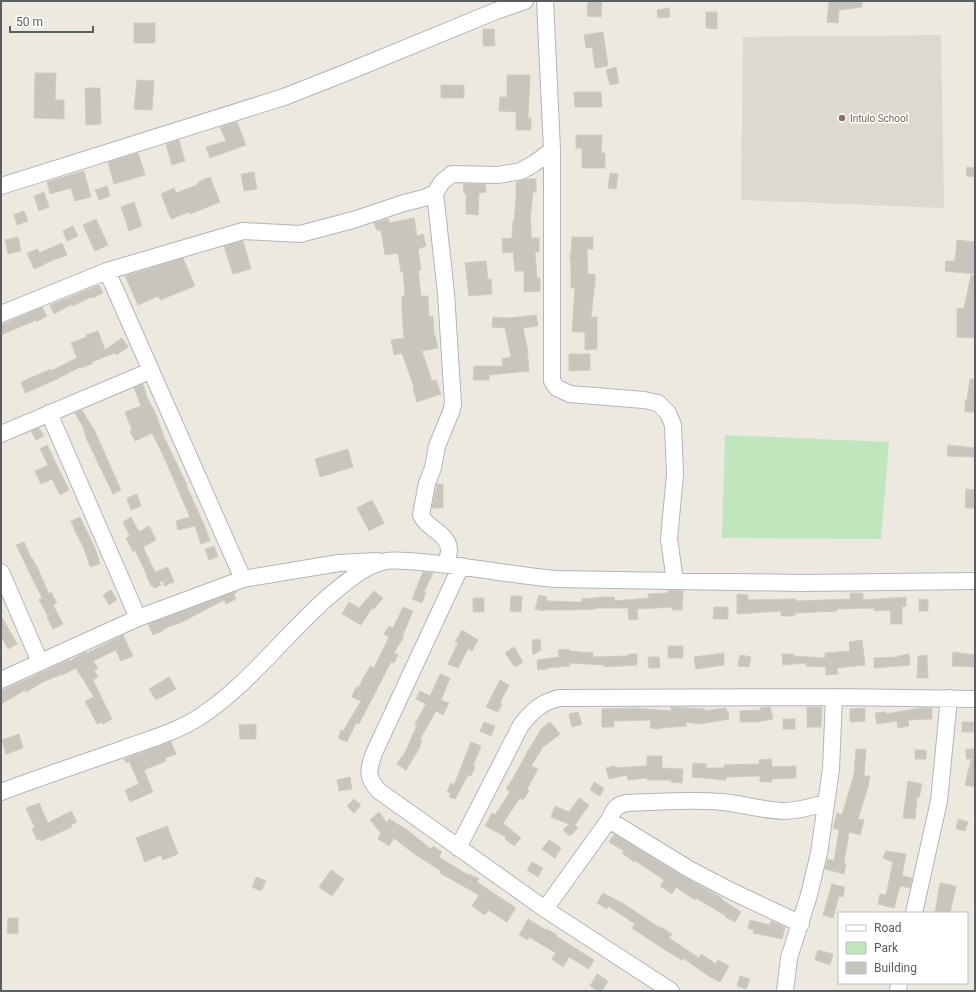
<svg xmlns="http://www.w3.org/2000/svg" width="976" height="992" font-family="Roboto,sans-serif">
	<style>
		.education { fill: #ddd8d0 }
		.green { fill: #bfe6bc }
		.building { fill: #c8c4be; stroke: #d2cbbf }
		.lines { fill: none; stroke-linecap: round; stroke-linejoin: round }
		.minor-casing { stroke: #b2b5b9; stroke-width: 18 }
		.minor { stroke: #fff; stroke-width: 16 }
		.education-dot { fill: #8d6e63; stroke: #fff; stroke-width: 1.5 }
		.labels { text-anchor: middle; stroke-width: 3; stroke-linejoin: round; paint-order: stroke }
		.education-label { font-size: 10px; fill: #785e54; stroke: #fff; text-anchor: start }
	</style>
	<rect width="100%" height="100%" fill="#ede9e1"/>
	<path class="education" d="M941,35L944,208L741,200L743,37Z"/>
	<path class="green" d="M725,435L889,442L881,539L722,538Z"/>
	<path class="building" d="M588,1H602L601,17L587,16Z
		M829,1H862V7L839,10L838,23L827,22Z
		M669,8L670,17L658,18L657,10Z
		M706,12H717V29L706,28Z
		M134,23H155V43H134Z
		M483,29H494L495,46H483Z
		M603,32L608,66L595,68L592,47L586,48L584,35Z
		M616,67L619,83L610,85L606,70Z
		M35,73H56L55,100H64V119L34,118Z
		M507,75H530L528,118H531V130H516V112L499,111L500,97H507Z
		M137,80L154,81L152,110L134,109Z
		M441,85H464V98H441Z
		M85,88H100L101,124L86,125Z
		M574,92H601L602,107H575Z
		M237,122L246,145L210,158L206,147L226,141L220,127Z
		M576,135H602L601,153H605V168H582V148H576Z
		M179,140L185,161L172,165L166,144Z
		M138,153L145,175L114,184L108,162Z
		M967,167L975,168V177L966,176Z
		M84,171L91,197L75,201L71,188L50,194L47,182Z
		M254,172L257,189L244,191L241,174Z
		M610,173L618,174L616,189L608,188Z
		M210,177L220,202L190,214L189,212L171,219L161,194L174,188L176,193L199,184L198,182Z
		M526,179H536V192H533L530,222H531V238H539V252H535L537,278H540V291L524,292V271H515L513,252L503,253L502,239L512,238L513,221H514L516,200V182Z
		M463,184H485L486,192L479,193L478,215L466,214V193L464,194Z
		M107,186L110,196L99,200L95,190Z
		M44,192L49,207L39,211L34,196Z
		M134,202L142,226L129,231L121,207Z
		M24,211L28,221L17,225L14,215Z
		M414,218L417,236L423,234L426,246L418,249L421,270H418L421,296H428L429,317L433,316L434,335H435L438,348L422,351L432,381L436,380L441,394L417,402L413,388L414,387L402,353L394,355L391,340L404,338L402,312V296H405L403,272H401L398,253L385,255L381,230L377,231L374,223L388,219L389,223Z
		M96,219L108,245L95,251L83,225Z
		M73,226L78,236L67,241L63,231Z
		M18,237L21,251L8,254L5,240Z
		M572,237H593V249H587L588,274H595V288H594L591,317H597V349L585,350V332H572L575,288H571V268L570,255H571Z
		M957,240L975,242V274L945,271L946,261H955Z
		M243,241L251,269L233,274L224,246Z
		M62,243L67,255L44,264V265L34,269L27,253L38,249L39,253Z
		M183,258L195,286L160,300L159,296L138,305L125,276Z
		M486,261L488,280L491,279L492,294L469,296L465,263Z
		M971,275L975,276V338L957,337V309L964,308Z
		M99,285L103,293L92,298L91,297L73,306L72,304L54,314L50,305Z
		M42,307L47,316L36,322V320L1,335V325Z
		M536,315L538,326L523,328L527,347L529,371L489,375V380H473L474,366H503L502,359L511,357L505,328L492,327L493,317L510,318Z
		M98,331L105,350L122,338L128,347L116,355L115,353L92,362V364L80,368V367L55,380L25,393L21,382L51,369V371L77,358L71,343L87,337L86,335Z
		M569,354H590V370L569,371Z
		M970,379H975V412H965V401L967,400Z
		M143,384L146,393L145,394L155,412L164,437L187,485H186L206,529L210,541L201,544L195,526L178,530L176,521L190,517L163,455L152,433L135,441L130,431L132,430L125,412L141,406L134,388Z
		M82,410L92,427H93L121,490L113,494L87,440L83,427L75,413Z
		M39,428L44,436L36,440L31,431Z
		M47,445L69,490L60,495L52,479L41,484L35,471L48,465L40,449Z
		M948,445L975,448V457L947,456Z
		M348,449L353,467L320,477L315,459Z
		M437,484H443V508H432Z
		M966,489L975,490V508H965Z
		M137,494L141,506L131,510L127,498Z
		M372,500L384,523L369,531L357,508Z
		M80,517L95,548L100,564L90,567L84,548L77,535L71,521Z
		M131,517L139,532L149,526L156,540L143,547L155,572L168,567L174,582L164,586L163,581L159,582L161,585L154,588L152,585L151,586L146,575H147L135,550L133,552L126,538L130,536L123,522Z
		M24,542L31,558H32L38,569L49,594L51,592L57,603L53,605L63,624L53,629L47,617L48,616L39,600L42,598L16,545Z
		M214,546L218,557L209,560L205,549Z
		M423,572L433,573L424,592H426L422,603L412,599Z
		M111,590L117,600L109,605L103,595Z
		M668,590L683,591L682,610H672L673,607L637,609L638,619L629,620L628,608H596V609L573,610H544L543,611L535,609L539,595L547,597L546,601L582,602V599L606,597H614V601L649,598L648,594L668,593Z
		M237,591V592L234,594L236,599L226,604L224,600L182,622L163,629L164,630L153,635L148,624Z
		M374,591L383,598L374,609L372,608L361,625L342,614L349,602L359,608Z
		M850,593H863V600L906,597V606L902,607V624H891L890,610L874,611V608L837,609V611L795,613V616H781V611L737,614V594L748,595V600L796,599V601L850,599Z
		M511,596H522L521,612L510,611Z
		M473,598H484V612H473Z
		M919,599L928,600V611H919Z
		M403,607L413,611L403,635L404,636L394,653L398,655L394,663L391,662L359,724L356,723L347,742L338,738L341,730L343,731L361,701L352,697L356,687L358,688L370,666L374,668L389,637L384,634L389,626L393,628Z
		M714,607H728V619H713Z
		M1,616L17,644L8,649L1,636Z
		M462,630L478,640L472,651L468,649L458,668L448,664L458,643L455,642Z
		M123,635L133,656L121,661L116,650L93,661L98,668L94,670L98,677L93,680L112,719L103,724L102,722L97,724L85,701L94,697L76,668L62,675V674L43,682L26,692L25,690L1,704V691L69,660L70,661L85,652L87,653Z
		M540,639L541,650L533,655L532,640Z
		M862,640L865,665L837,668L838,674L826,675V667L806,666V663L783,665L782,654H793V656L825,658V653L850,651L849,642Z
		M668,646H683V658H668Z
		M514,647L523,662L515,667L505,653Z
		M569,649V651L593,653V657L628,656V654H637V665L604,667V665L569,663L570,666L547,668V669L538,670L537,660L559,657L558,650Z
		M953,652L975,655V667L952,666Z
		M724,653V665L696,669L694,657Z
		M909,654L910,665L874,668V658L898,657V656Z
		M740,655L751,657L749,667L738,666Z
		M927,655L928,678H917L918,656Z
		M648,657H659L660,668H649Z
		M440,674L450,678L441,700L449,703L443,715L436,711L420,739L422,740L419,749L406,770L397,764L402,756L403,757L417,725L415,724L426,704L416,699L420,691L430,696Z
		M169,677L176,689L156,700L149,689Z
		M500,680L509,685L500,703L502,704L498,712L486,707Z
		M671,707L705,709L704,711L726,708V711H728L729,719L700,724L686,722V726L660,728V729L650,728L651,720L614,721V727H602V709L635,708L671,711Z
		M770,707L773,719L757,722H740V711L761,710L760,708Z
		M807,707H822L821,727H807Z
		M865,708V721L850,722V709Z
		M920,708H932V719L908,720L909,726L898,728L897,721L877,724L875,713L886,712V714Z
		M578,712L582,724L572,727L569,714Z
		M783,719H795V729H783Z
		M484,722L495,726L491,736L480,731Z
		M550,722L560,734L543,747L531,766L538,769L527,789L529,791L523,800L520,798L503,823L521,838L514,846L505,839L506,837L485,826L492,813L495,815L510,792L506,789L512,780L529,749L542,728Z
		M962,722H974V732H962Z
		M256,724V739H240L239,725Z
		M19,734L23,748L6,754L2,740Z
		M171,742L176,754L165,758L166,761L144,770L153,792L130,802L125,790L139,784L129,761L126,763L124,759Z
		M471,742L481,746L473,766L475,767L471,776L468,775L455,799L449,797L451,793L447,792L451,783L454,785Z
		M856,749H866L864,776H870L868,787L858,819L864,820L860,835L849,832L844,863L846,864L844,874L825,869L828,859L834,861L839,830L833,828L837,813L842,815L851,785L854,774Z
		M966,749H975V759H966Z
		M915,750H926V759H915Z
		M647,756H662V768L683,769L682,783L671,782V780H647V778L628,780L627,775L609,779L606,768L615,766V768L647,766Z
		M771,759L772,767L796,766V778L772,779V782H760V776L726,777V780L692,777L693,763L706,764V768H724V765L759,764V760Z
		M971,760H975V787L965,785Z
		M350,777L352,789L339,791L337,780Z
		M908,781L922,784L919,798L917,797L915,819L903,818Z
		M594,782L604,788L600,796L590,790Z
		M579,798L589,805L575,825L578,828L570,836L563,830L569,824L551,817L555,806L569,812Z
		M354,799L361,805L354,813L347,806Z
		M39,803L48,823L71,811L77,822L71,825L72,827L41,841L40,839L37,840L32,829L35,828L26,808Z
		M379,812L387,823L389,819L406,829L431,849L433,846L442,852L439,857L468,875L469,874L479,879L477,882L516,908L507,922L488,910L485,915L472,906L479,895L440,873L441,871L413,853L394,838L389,846L378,839L381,833L370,820Z
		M958,819L968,822L965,831L956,829Z
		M167,826L178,854L163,860L161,855L145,862L136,838Z
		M614,834L684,877L710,891L722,898L721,899L741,912L735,922L725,917L726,916L696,898L695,900L676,887L672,894L660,886L664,880L636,861L634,862L622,853L624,851L609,842Z
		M549,840L561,848L555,858L542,849Z
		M886,851L906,854L902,876L912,878L910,888L900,886L894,908L878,904L880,894L886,895L893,862L883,858Z
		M532,862L543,868L538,877L527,870Z
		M331,870L344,879L332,896L319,887Z
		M256,877L266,881L261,891L252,887Z
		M940,883L956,886L950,913H935Z
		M832,884L845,887L843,897L839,896L833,918L823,915Z
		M603,893L624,904L660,928L661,927L672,934L669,938L699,958L701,954L716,964L718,960L729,966L720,982L710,977L683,958L682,960L662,948L632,928L635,924L608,906L607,909L597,903Z
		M8,918H18V934L7,933Z
		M528,919L546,930L547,929L557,935L556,936L594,960L589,969L569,957L563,967L552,959L556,953L529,937L528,940L519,935Z
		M750,920L770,925L771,921L785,927L782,939L753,933L754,930L748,928Z
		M818,950L833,954L830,965L815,960Z
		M597,974L608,981L602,991H598L590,986Z
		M740,976L750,979L746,989L737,986Z"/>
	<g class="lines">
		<g class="minor-casing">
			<path id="minor" d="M545,1L552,150V381L557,388L570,394L644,400L658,403L668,413L673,425L675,474L669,539L675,581
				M1,186L284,97L345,73L496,11L525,1
				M107,271L243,579
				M1,314L107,271L243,231L300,234L353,220L404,203L424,198L435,193
				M49,413L138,618
				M1,434L150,371
				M447,565C447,560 449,554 449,549C448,533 426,528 421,515L427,483L433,468L437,446L451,412L453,404L446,293L435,193L442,182L452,174L498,175L521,171L535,163L552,150
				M461,566L374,753C368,770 366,777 379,791L545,909L671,991
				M1,572L40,662
				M1,680L138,618L243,579L339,563L377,561
				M1,792C41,777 82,763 123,749C150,739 177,732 201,716C249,684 285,635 328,597C345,583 363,566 386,561C397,559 419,562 430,563C472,567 513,575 555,579L801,583L975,581
				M609,820L689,869L731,891L801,924
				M458,848L521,725C532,711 542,702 559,698L834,697L975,699
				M545,909L609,820C614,810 615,805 627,803C658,802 691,799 722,802C743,804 762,810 783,811C797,811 812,807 825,803
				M914,913L939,801L949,698
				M785,991L789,958L809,895L819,853L831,769L834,697
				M898,991L899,983"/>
		</g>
		<use href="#minor" class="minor"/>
	</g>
	<circle class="education-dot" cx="842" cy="118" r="4"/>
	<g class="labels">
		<g class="education-label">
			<text x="850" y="122">Intulo School</text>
		</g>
	</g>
	<rect width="976" height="992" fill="none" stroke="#595e63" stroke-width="4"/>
	<rect x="838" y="912" width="130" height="72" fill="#ffffff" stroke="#bdbfc1"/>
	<rect x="846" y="925" width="20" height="6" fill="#ffffff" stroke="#bdbfc1"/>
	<text x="874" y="932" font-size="12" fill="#595e63">Road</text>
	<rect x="846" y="942" width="20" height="12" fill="#bfe6bc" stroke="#bdbfc1"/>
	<text x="874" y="952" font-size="12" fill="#595e63">Park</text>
	<rect x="846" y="962" width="20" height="12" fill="#c8c4be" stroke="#bdbfc1"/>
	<text x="874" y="972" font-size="12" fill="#595e63">Building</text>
	<path d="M10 26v6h83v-6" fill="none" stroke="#595e63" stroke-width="2"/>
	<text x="16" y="26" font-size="12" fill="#595e63" stroke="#ffffff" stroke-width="3" paint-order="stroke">50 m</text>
</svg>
